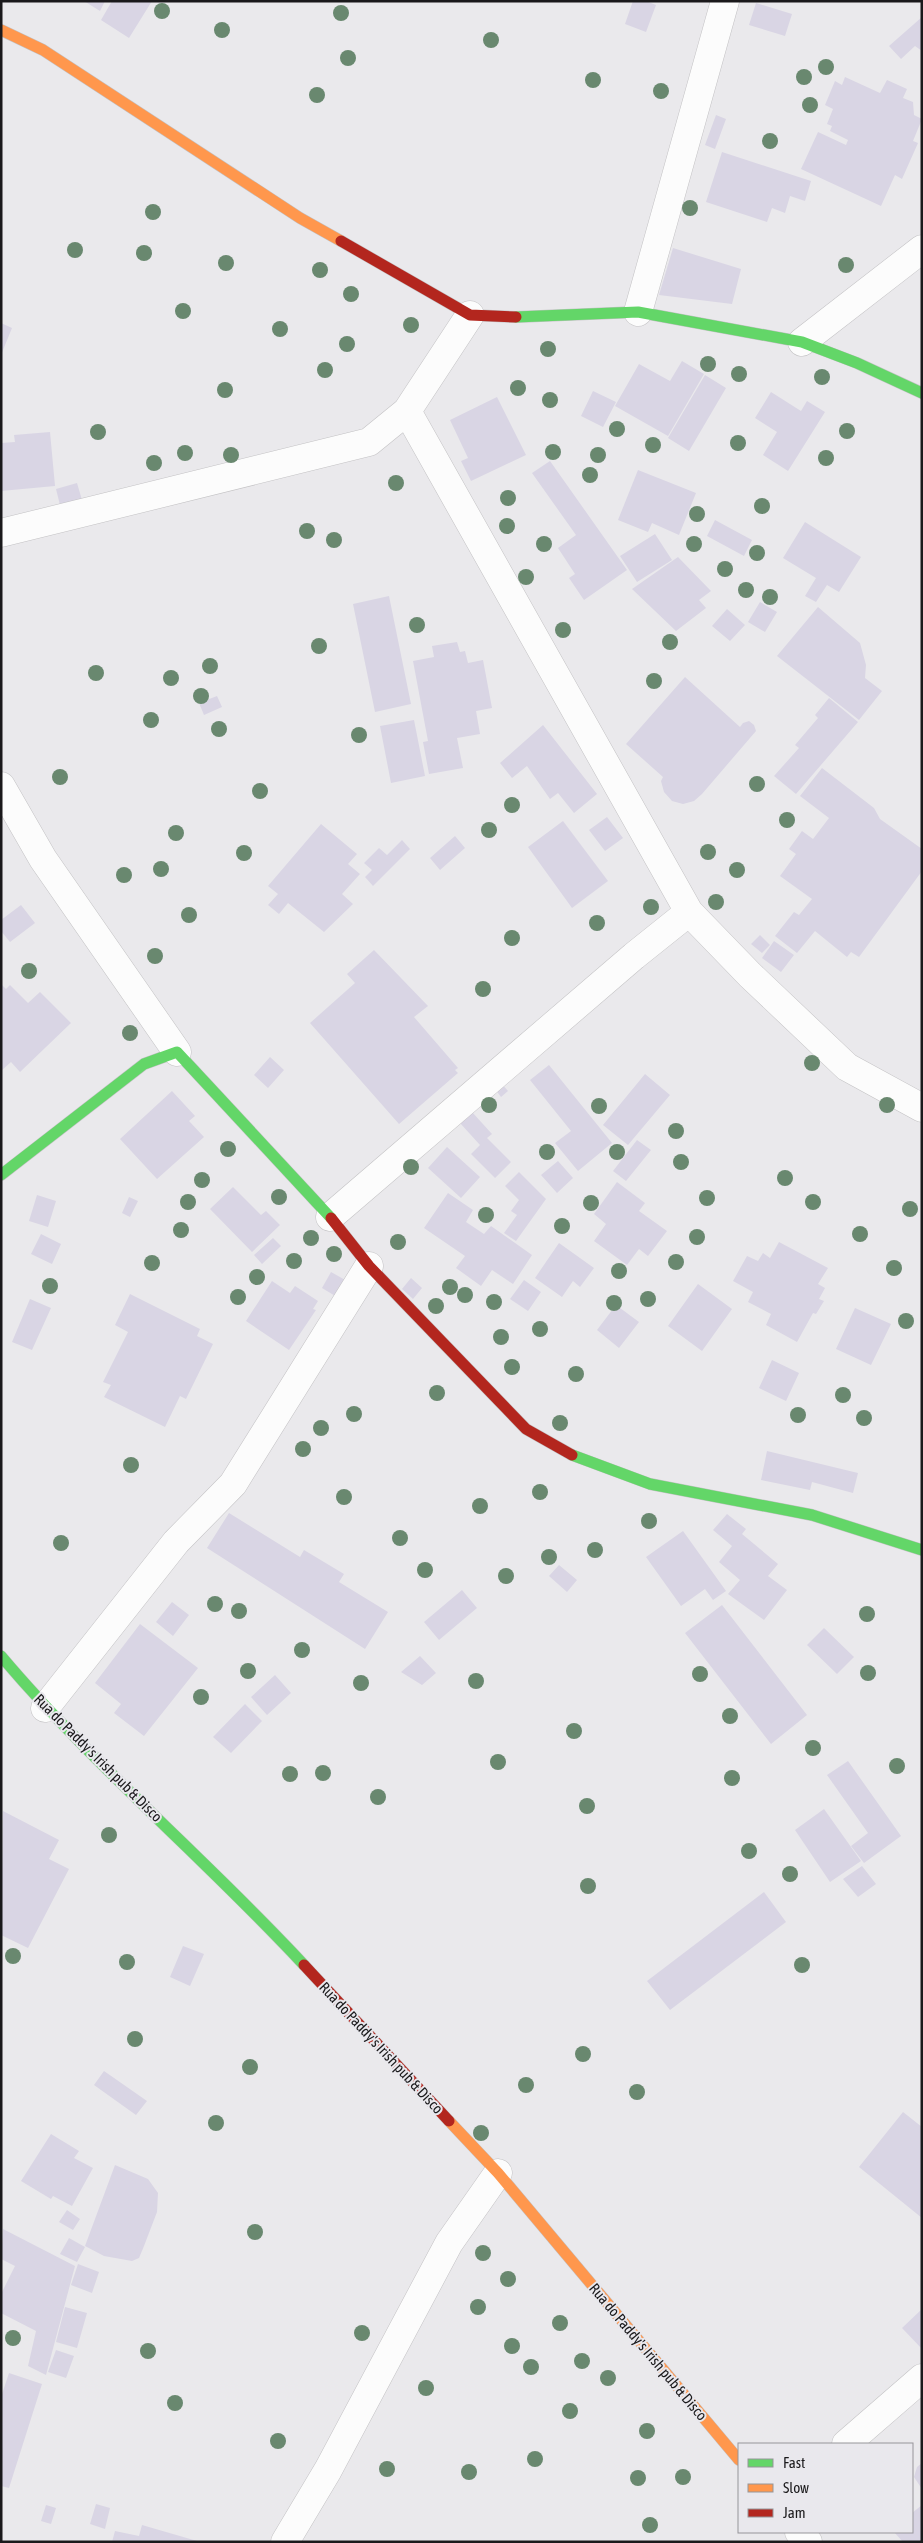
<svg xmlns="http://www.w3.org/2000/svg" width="923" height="2543" font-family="'Asap Condensed',sans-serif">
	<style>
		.building { fill: #d9d5e4 }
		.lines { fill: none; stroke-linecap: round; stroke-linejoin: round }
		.street-casing { stroke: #c3c2c4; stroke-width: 29 }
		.fast-casing { stroke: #c3c2c4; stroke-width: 12 }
		.slow-casing { stroke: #c3c2c4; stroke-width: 12 }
		.jam-casing { stroke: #c3c2c4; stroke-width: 12 }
		.street { stroke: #fcfcfc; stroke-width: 28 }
		.fast { stroke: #63d668; stroke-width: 11 }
		.slow { stroke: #ff974d; stroke-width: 11 }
		.jam { stroke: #b3261e; stroke-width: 11 }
		.tree { fill: #69886f }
		.labels { text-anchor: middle; stroke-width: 4; stroke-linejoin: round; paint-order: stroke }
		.street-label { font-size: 15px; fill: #1a191b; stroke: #e9e8ed }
	</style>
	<rect width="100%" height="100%" fill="#eae9ec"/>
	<path class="building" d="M84,1H105L100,11Z
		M112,1H152L129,38L101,20Z
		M633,1H646L656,5L646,32L625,24Z
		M756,3L792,14L785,36L749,25Z
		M922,17V51L915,46L901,59L889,46Z
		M845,77L880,93L887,80L907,89L903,98L913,102L914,115L922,119L913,141L918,143L902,179L895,175L881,206L801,169L818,132L846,145L848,140L830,131L832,126L827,124L833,109L825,105L835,81L842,85Z
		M716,115L726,119L715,149L705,145Z
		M722,152L811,181L805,201L790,196L785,213L772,208L767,222L706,202Z
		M673,248L741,269L732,304L659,295Z
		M1,323L12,328L1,355Z
		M682,361L704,374L668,436L615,406L639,364L670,381Z
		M705,375L726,388L689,451L668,438Z
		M593,391L616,402L603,427L581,416Z
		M771,392L801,411L807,401L825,412L788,471L763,455L777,432L755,418Z
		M497,397L526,455L471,481L461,461L468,458L450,420Z
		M50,432L55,486L1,491V443L15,442L14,435Z
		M550,461L627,570L584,600L569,578L575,574L558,548L576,535L532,473Z
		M638,470L696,493L679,535L652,523L648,532L618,520Z
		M77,483L82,500L60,505L56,489Z
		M715,520L752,540L744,556L707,536Z
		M805,522L861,557L839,592L827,585L816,602L805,596L816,578L783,558Z
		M655,534L672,560L637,582L620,556Z
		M678,557L711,591L699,600L706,608L676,631L632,589Z
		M389,596L411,704L375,712L353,604Z
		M760,602L777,612L765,632L748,622Z
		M818,607L860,643L866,665L865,678L882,691L859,720L777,656Z
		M727,609L745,625L730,641L712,626Z
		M457,642L460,652L465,651L468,663L483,660L492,708L476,711L480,734L457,738L463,768L429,774L423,742L428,741L413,661L434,657L432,646Z
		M685,677L740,727L743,723L749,721L754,725L756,731L702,794L694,801L683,804L672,801L664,792L661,781L663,777L626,744Z
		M217,696L222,707L204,715L199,703Z
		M829,698L858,722L796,794L774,776L799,748L795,745L818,718L815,715Z
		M414,720L425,776L391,783L380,726Z
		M543,725L597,794L574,813L558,793L550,799L527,766L512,778L500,763Z
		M822,768L874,808L880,819L922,849V871L859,957L851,952L847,957L815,931L797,953L775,936L794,912L799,915L812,899L780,876L796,854L789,849L802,831L813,839L829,818L800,796Z
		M607,817L623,838L605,851L589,830Z
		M563,821L608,881L572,908L528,847Z
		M321,824L357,854L348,864L360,874L342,894L353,904L324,932L288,903L279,914L268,905L278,894L268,886Z
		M455,836L465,848L440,870L430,858Z
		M402,840L410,849L373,886L365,877L372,870L364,863L379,848L387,855Z
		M21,905L35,923L10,942L1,931V920Z
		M760,935L770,945L762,953L751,944Z
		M774,941L794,955L781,972L762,958Z
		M374,950L428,1006L414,1017L458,1068L455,1070L458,1073L399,1124L310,1023L355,983L347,974Z
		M1,984L6,989L10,985L28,1003L40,992L71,1023L20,1072L11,1062L1,1071Z
		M270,1057L284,1070L268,1088L254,1075Z
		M549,1065L612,1143L578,1171L555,1143L571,1131L530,1080Z
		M645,1074L670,1095L628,1145L603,1125Z
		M501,1083L508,1091L501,1097L495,1089Z
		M172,1091L195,1116L189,1121L204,1137L157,1179L120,1139Z
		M472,1112L492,1134L487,1138L511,1162L495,1178L471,1154L480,1145L460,1123Z
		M637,1140L651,1150L626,1181L613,1171Z
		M447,1147L480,1177L461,1198L428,1168Z
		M558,1161L573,1178L557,1193L541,1175Z
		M519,1172L546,1199L516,1241L504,1233L517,1215L511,1211L519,1200L505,1186Z
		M617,1182L645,1203L639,1211L667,1231L648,1256L639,1249L627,1265L594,1241L606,1224L594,1214Z
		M233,1187L261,1215L266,1211L280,1225L252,1252L210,1209Z
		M448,1193L473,1210L466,1222L484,1234L491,1226L532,1255L513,1284L492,1270L481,1286L456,1268L465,1256L424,1228Z
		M37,1195L56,1201L48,1227L29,1221Z
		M129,1197L138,1201L130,1217L122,1213Z
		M41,1234L61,1244L52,1264L31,1254Z
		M273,1238L281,1246L262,1264L254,1255Z
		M779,1242L828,1268L818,1284L825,1288L819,1299L824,1301L816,1314L813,1313L797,1342L766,1325L771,1314L748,1302L753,1292L733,1281L747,1256L758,1261L763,1253L770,1258Z
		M559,1243L594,1268L580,1287L573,1281L562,1297L535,1278Z
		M331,1272L347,1281L337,1297L322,1288Z
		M411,1278L422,1288L413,1299L402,1289Z
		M524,1280L541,1292L528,1311L510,1299Z
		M272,1281L290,1293L295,1286L318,1301L313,1309L316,1310L289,1350L246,1321Z
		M698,1284L732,1309L702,1351L668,1326Z
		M130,1294L200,1329L197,1336L213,1344L186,1399L180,1396L165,1427L104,1397L111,1385L103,1382L128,1332L115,1325Z
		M30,1299L51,1308L32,1350L12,1342Z
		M616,1305L639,1322L619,1348L597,1330Z
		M855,1308L891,1324L871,1365L836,1349Z
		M772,1360L799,1373L786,1401L759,1388Z
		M767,1451L858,1473L853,1493L812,1482L810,1490L761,1480Z
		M229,1513L300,1557L304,1550L344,1574L339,1582L388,1612L365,1649L207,1548Z
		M727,1514L746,1529L742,1534L778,1564L768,1576L787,1590L764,1620L728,1594L740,1580L719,1562L732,1546L713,1530Z
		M683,1531L726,1591L713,1600L705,1589L681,1606L646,1557Z
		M559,1565L577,1580L567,1592L549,1576Z
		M462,1590L477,1608L439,1640L424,1622Z
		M172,1602L189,1615L173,1636L156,1622Z
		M722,1605L807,1715L771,1744L685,1633Z
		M140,1624L198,1668L144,1736L114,1713L121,1704L95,1683Z
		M824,1628L854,1657L837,1674L807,1645Z
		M420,1656L436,1673L422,1685L401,1672Z
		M275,1675L291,1693L267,1715L251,1697Z
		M245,1704L262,1721L231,1753L213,1737Z
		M848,1761L901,1836L864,1863L851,1846L868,1833L827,1775Z
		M824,1809L861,1861L830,1882L795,1830Z
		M3,1811L59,1840L49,1859L69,1869L28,1948L1,1935Z
		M862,1866L876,1884L858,1897L843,1879Z
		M764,1892L786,1922L670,2010L647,1981Z
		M183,1946L204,1954L190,1986L170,1977Z
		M104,2071L147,2101L136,2115L94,2085Z
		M903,2112L922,2127V2218L859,2167Z
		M51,2134L79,2151L74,2158L93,2168L72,2206L53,2196L51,2199L21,2181Z
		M115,2165L148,2179L158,2193L157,2212L144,2246L139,2258L132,2261L104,2256L85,2246Z
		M67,2210L80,2219L73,2230L59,2222Z
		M3,2229L75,2266L46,2375L28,2366L36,2331L1,2313V2294L15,2266L1,2259Z
		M69,2238L85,2247L77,2262L60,2254Z
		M78,2264L99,2272L92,2293L71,2285Z
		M65,2307L87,2313L77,2348L56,2342Z
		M922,2309V2349L902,2328Z
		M56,2350L74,2356L66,2378L48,2372Z
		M9,2373L42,2384L9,2488L1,2486V2397Z
		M922,2463V2489L914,2477L917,2467Z
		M96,2504L110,2508L105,2529L90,2524Z
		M46,2505L56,2508L51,2524L41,2521Z
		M922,2505V2542H903L894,2532H912V2513Z
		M142,2525L197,2541V2542H112L115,2531L139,2536Z"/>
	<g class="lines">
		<g class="street-casing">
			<path id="street" d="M638,312L725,1
				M802,342L922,249
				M407,411L689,912
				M1,533L369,442L407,411L470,315
				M1,786L43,859L177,1052
				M330,1217L634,956L689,912L750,975L847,1067L922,1108
				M45,1708L176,1542L233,1484L369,1266
				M846,2444L922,2378
				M799,2532L808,2542
				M285,2542L328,2470L449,2243L498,2173"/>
		</g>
		<g class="fast-casing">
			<path id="fast" d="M516,317L638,312L802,342L857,363L922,393
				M1,1175L144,1064L177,1052L331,1218
				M572,1455L650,1484L812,1515L922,1550
				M1,1656C94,1766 206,1859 304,1965"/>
		</g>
		<g class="slow-casing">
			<path id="slow" d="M1,30L43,50L300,218L341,241
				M449,2121L498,2173L739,2460"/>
		</g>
		<g class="jam-casing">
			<path id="jam" d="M341,241L470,315L516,317
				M331,1218L369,1266L526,1429L572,1455
				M304,1965L449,2121"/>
		</g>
		<use href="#street" class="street"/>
		<use href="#fast" class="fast"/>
		<use href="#slow" class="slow"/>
		<use href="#jam" class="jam"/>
	</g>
	<g class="tree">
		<circle cx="162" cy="11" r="8"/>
		<circle cx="341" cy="13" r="8"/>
		<circle cx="222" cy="30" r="8"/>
		<circle cx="491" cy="40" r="8"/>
		<circle cx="348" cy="58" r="8"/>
		<circle cx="826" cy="67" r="8"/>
		<circle cx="804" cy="77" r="8"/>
		<circle cx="593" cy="80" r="8"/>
		<circle cx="661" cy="91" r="8"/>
		<circle cx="317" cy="95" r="8"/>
		<circle cx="810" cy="105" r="8"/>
		<circle cx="770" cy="141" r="8"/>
		<circle cx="690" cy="208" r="8"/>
		<circle cx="153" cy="212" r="8"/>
		<circle cx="75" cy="250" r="8"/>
		<circle cx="144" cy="253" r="8"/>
		<circle cx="226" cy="263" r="8"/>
		<circle cx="846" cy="265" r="8"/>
		<circle cx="320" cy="270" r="8"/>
		<circle cx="351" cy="294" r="8"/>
		<circle cx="183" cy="311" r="8"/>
		<circle cx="411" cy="325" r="8"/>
		<circle cx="280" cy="329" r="8"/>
		<circle cx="347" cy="344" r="8"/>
		<circle cx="548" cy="349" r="8"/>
		<circle cx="708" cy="364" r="8"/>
		<circle cx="325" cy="370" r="8"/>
		<circle cx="739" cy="374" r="8"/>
		<circle cx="822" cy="377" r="8"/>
		<circle cx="518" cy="388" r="8"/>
		<circle cx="225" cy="390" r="8"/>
		<circle cx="550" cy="400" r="8"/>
		<circle cx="617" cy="429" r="8"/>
		<circle cx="847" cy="431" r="8"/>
		<circle cx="98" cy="432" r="8"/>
		<circle cx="738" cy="443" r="8"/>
		<circle cx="653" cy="445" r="8"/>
		<circle cx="553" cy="452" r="8"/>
		<circle cx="185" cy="453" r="8"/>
		<circle cx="231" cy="455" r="8"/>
		<circle cx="598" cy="455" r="8"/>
		<circle cx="826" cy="458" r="8"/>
		<circle cx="154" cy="463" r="8"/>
		<circle cx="590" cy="475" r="8"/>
		<circle cx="396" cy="483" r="8"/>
		<circle cx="508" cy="498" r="8"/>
		<circle cx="762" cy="506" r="8"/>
		<circle cx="697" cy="514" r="8"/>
		<circle cx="507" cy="526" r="8"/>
		<circle cx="307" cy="531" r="8"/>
		<circle cx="334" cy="540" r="8"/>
		<circle cx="544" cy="544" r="8"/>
		<circle cx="694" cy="544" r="8"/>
		<circle cx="757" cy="553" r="8"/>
		<circle cx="725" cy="569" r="8"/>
		<circle cx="526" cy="577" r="8"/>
		<circle cx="746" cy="590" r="8"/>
		<circle cx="770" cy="597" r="8"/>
		<circle cx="417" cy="625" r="8"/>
		<circle cx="563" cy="630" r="8"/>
		<circle cx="670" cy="642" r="8"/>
		<circle cx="319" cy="646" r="8"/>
		<circle cx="210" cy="666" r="8"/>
		<circle cx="96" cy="673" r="8"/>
		<circle cx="171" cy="678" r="8"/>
		<circle cx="654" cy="681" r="8"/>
		<circle cx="201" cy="696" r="8"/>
		<circle cx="151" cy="720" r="8"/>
		<circle cx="219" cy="729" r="8"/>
		<circle cx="359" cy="735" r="8"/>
		<circle cx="60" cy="777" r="8"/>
		<circle cx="757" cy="784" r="8"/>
		<circle cx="260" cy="791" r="8"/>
		<circle cx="512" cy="805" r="8"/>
		<circle cx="787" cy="820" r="8"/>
		<circle cx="489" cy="830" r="8"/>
		<circle cx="176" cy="833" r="8"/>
		<circle cx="708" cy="852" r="8"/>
		<circle cx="244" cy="853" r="8"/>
		<circle cx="161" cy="869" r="8"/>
		<circle cx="737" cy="870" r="8"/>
		<circle cx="124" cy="875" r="8"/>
		<circle cx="716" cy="902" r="8"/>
		<circle cx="651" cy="907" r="8"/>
		<circle cx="189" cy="915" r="8"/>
		<circle cx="597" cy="923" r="8"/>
		<circle cx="512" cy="938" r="8"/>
		<circle cx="155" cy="956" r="8"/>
		<circle cx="29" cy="971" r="8"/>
		<circle cx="483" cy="989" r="8"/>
		<circle cx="130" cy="1033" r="8"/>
		<circle cx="812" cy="1063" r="8"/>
		<circle cx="489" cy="1105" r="8"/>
		<circle cx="887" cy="1105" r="8"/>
		<circle cx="599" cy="1106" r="8"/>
		<circle cx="676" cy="1131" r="8"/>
		<circle cx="228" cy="1149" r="8"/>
		<circle cx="547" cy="1152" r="8"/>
		<circle cx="617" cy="1152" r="8"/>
		<circle cx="681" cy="1162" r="8"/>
		<circle cx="411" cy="1167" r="8"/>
		<circle cx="785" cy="1178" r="8"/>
		<circle cx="202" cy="1180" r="8"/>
		<circle cx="279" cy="1197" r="8"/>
		<circle cx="707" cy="1198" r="8"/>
		<circle cx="188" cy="1202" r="8"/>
		<circle cx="813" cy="1202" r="8"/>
		<circle cx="591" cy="1203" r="8"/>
		<circle cx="910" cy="1209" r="8"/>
		<circle cx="486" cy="1215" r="8"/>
		<circle cx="562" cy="1226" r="8"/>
		<circle cx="181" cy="1230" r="8"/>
		<circle cx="860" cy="1234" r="8"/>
		<circle cx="697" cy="1237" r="8"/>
		<circle cx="311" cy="1238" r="8"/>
		<circle cx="398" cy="1242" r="8"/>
		<circle cx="334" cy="1254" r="8"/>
		<circle cx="294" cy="1261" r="8"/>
		<circle cx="676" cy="1262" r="8"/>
		<circle cx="152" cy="1263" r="8"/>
		<circle cx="894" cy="1268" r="8"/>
		<circle cx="619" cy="1271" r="8"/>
		<circle cx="257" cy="1277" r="8"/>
		<circle cx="50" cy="1286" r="8"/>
		<circle cx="450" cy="1287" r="8"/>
		<circle cx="465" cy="1295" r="8"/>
		<circle cx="238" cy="1297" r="8"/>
		<circle cx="648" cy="1299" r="8"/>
		<circle cx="494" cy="1302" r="8"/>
		<circle cx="614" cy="1303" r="8"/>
		<circle cx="436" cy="1306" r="8"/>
		<circle cx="906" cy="1321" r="8"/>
		<circle cx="540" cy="1329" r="8"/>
		<circle cx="501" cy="1337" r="8"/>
		<circle cx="512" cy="1367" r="8"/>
		<circle cx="576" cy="1374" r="8"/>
		<circle cx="437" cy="1393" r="8"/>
		<circle cx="843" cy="1395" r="8"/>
		<circle cx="354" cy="1414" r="8"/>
		<circle cx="798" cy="1415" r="8"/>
		<circle cx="864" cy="1418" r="8"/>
		<circle cx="560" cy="1423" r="8"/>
		<circle cx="321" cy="1428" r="8"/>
		<circle cx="303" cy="1449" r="8"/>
		<circle cx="131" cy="1465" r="8"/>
		<circle cx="540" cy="1492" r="8"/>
		<circle cx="344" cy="1497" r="8"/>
		<circle cx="480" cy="1506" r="8"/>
		<circle cx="649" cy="1521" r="8"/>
		<circle cx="400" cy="1538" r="8"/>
		<circle cx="61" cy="1543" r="8"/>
		<circle cx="595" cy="1550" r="8"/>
		<circle cx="549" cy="1557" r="8"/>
		<circle cx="425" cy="1570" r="8"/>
		<circle cx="506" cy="1576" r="8"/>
		<circle cx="215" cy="1604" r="8"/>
		<circle cx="239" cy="1611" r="8"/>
		<circle cx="867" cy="1614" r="8"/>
		<circle cx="302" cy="1650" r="8"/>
		<circle cx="248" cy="1671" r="8"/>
		<circle cx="868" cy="1673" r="8"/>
		<circle cx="700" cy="1674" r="8"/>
		<circle cx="476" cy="1681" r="8"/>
		<circle cx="361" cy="1683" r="8"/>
		<circle cx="201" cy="1697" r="8"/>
		<circle cx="730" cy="1716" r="8"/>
		<circle cx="574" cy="1731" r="8"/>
		<circle cx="813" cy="1748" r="8"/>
		<circle cx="498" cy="1762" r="8"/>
		<circle cx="897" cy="1766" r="8"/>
		<circle cx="323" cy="1773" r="8"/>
		<circle cx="290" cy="1774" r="8"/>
		<circle cx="732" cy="1778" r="8"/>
		<circle cx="378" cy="1797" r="8"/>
		<circle cx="587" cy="1806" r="8"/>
		<circle cx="109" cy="1835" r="8"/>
		<circle cx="749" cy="1851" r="8"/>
		<circle cx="790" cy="1874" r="8"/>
		<circle cx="588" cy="1886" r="8"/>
		<circle cx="13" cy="1956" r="8"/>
		<circle cx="127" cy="1962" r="8"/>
		<circle cx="802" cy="1965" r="8"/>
		<circle cx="135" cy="2039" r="8"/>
		<circle cx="583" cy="2054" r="8"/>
		<circle cx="250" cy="2067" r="8"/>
		<circle cx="526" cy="2085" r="8"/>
		<circle cx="637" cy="2092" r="8"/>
		<circle cx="216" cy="2123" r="8"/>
		<circle cx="481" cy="2133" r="8"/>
		<circle cx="255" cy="2232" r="8"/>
		<circle cx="483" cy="2253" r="8"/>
		<circle cx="508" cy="2279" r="8"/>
		<circle cx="478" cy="2307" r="8"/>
		<circle cx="560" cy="2323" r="8"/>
		<circle cx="362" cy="2333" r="8"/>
		<circle cx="13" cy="2338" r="8"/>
		<circle cx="512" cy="2346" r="8"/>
		<circle cx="148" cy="2351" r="8"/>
		<circle cx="582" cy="2361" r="8"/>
		<circle cx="531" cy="2367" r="8"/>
		<circle cx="608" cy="2378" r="8"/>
		<circle cx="426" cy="2388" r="8"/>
		<circle cx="175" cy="2403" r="8"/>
		<circle cx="570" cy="2411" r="8"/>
		<circle cx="647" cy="2431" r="8"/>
		<circle cx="278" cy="2441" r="8"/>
		<circle cx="535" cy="2459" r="8"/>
		<circle cx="387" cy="2469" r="8"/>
		<circle cx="469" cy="2472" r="8"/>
		<circle cx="683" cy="2477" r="8"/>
		<circle cx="638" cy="2478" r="8"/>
		<circle cx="650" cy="2525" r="8"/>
	</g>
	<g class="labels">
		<g class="street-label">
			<text transform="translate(98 1758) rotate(45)" y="5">Rua do Paddy's Irish pub &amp; Disco</text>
			<text transform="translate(381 2048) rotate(47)" y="5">Rua do Paddy's Irish pub &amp; Disco</text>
			<text transform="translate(648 2352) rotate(50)" y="5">Rua do Paddy's Irish pub &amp; Disco</text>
		</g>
	</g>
	<rect width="923" height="2543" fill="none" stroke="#1a191b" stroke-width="5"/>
	<rect x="738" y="2443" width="175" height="90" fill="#e9e8ed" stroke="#969599"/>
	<rect x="748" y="2459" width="25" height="8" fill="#63d668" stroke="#969599"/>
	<text x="783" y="2468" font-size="15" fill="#1a191b">Fast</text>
	<rect x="748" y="2484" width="25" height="8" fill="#ff974d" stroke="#969599"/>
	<text x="783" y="2493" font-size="15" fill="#1a191b">Slow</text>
	<rect x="748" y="2509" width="25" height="8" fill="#b3261e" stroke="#969599"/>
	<text x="783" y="2518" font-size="15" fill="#1a191b">Jam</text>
</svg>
